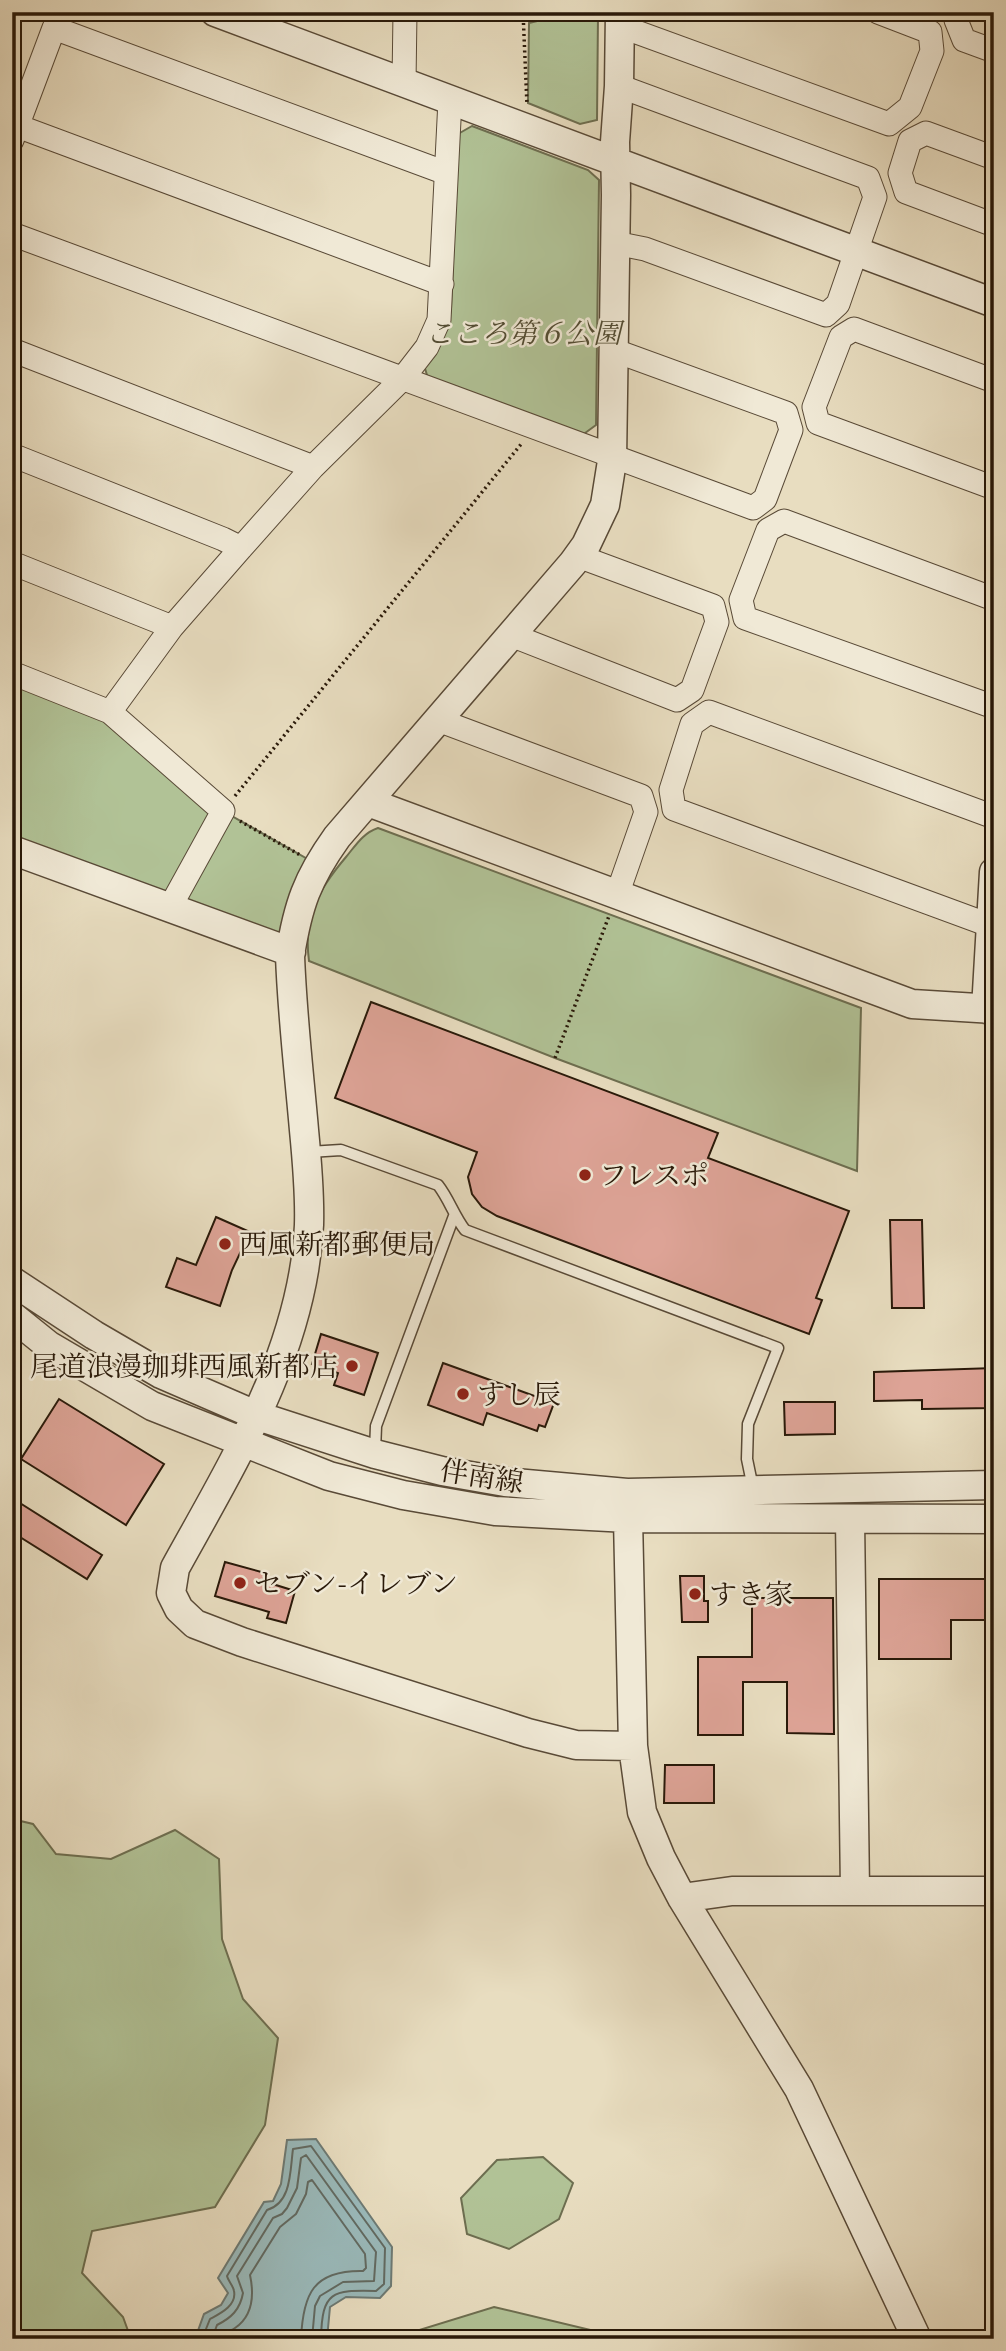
<svg xmlns="http://www.w3.org/2000/svg" width="1006" height="2351" font-family="'Old Standard TT','Noto Serif JP',serif">
	<style>
		.green { fill: #b1c296; stroke: #6d6e50; stroke-width: 2 }
		.water { fill: #9ababb; stroke: #6d7a74; stroke-width: 2 }
		.lines { fill: none; stroke-linecap: round; stroke-linejoin: round }
		.shore { stroke: #626a62; stroke-width: 2 }
		.building { fill: #dda396; stroke: #291909; stroke-width: 2 }
		.service-casing { stroke: #594a37; stroke-width: 13 }
		.minor-casing { stroke: #594a37; stroke-width: 25 }
		.tertiary-casing { stroke: #594a37; stroke-width: 31 }
		.path { stroke: #291909; stroke-width: 3.5; stroke-dasharray: 2 3.5; stroke-linecap: butt }
		.service { stroke: #f0e9d6; stroke-width: 10 }
		.minor { stroke: #f0e9d6; stroke-width: 23 }
		.tertiary { stroke: #f0e9d6; stroke-width: 28 }
		.poi-dot { fill: #8f2418; stroke: #f0e9d6; stroke-width: 2.5 }
		.labels { text-anchor: middle; stroke-width: 5; stroke-linejoin: round; paint-order: stroke }
		.park-label { font-size: 28px; font-style: italic; fill: #524c33; stroke: #f0e9d6 }
		.poi-label { font-size: 28px; fill: #291909; stroke: #f0e9d6; text-anchor: start }
		.street-label { font-size: 28px; fill: #291909; stroke: #f0e9d6 }
	</style>
	<rect width="100%" height="100%" fill="#e8ddc0"/>
	<filter id="stains"><feTurbulence type="fractalNoise" baseFrequency=".00286" numOctaves="4"/><feColorMatrix values="0 0 0 0 .2 0 0 0 0 .09 0 0 0 0 .02 0 0 0 .5 -.17"/></filter>
	<radialGradient id="worn" r=".72"><stop offset=".6" stop-color="#630" stop-opacity="0"/><stop offset="1" stop-color="#630" stop-opacity=".3"/></radialGradient>
	<path class="green" d="M542,15H598L597,120L580,124L528,103L529,23L537,21Z
		M472,126L588,170L599,180L596,425L581,436L429,382L424,365L448,325L451,309L458,134Z
		M12,674L110,712L223,811L318,865L291,952L12,850Z
		M378,828L861,1008L857,1171L555,1058L309,961C303,916 318,890 346,857C356,845 363,833 378,828Z
		M12,1819L33,1824L56,1854L111,1859L175,1830L219,1859L222,1939L243,1999L278,2038L265,2125L215,2207L92,2231L82,2273L123,2317L131,2339H12Z
		M543,2157L573,2183L559,2219L509,2249L467,2234L461,2198L497,2160Z
		M494,2307L628,2339H414L416,2331Z"/>
	<path class="water" d="M316,2139L392,2247L391,2286L380,2298L346,2297L330,2307L327,2339H195L204,2314L221,2305L228,2293L218,2278L264,2202L273,2201L281,2184L287,2140Z"/>
	<g class="lines">
		<path class="shore" d="M202,2339L210,2319C219,2314 237,2306 234,2291C233,2285 228,2281 227,2276L267,2210C292,2203 290,2170 293,2149L311,2146L385,2248L384,2284L376,2291C332,2290 322,2291 321,2339
			M212,2339L217,2325C231,2318 240,2310 243,2293L237,2276L273,2218L282,2214L287,2208L297,2188L301,2158L306,2155L376,2252L374,2281L343,2282L320,2296L315,2306L312,2339
			M223,2339C226,2331 229,2332 235,2328C254,2315 254,2294 250,2275L280,2227L296,2214L306,2194L308,2182L312,2180L365,2254L366,2268L363,2271C313,2270 303,2294 301,2339"/>
	</g>
	<path class="building" d="M371,1002L718,1133L708,1158L849,1211L816,1298L822,1300L809,1334L497,1216L482,1207L472,1194L468,1177L477,1152L335,1098Z
		M216,1217L250,1232L232,1270L220,1306L166,1287L177,1258L196,1265Z
		M890,1220H922L924,1308H892Z
		M321,1334L378,1353L364,1395L334,1385L338,1373L312,1364Z
		M443,1363L554,1403L545,1427L539,1425L537,1431L487,1413L483,1425L428,1405Z
		M994,1368V1408L922,1409V1400L874,1401V1372Z
		M59,1399L164,1464L126,1525L21,1459Z
		M784,1402H835V1434L785,1435Z
		M12,1498L102,1555L87,1579L12,1532Z
		M225,1562L265,1573L263,1581L295,1591L286,1623L267,1618L269,1612L215,1596Z
		M680,1576H704V1601H708V1622H682Z
		M879,1579H994V1620H951V1659H879Z
		M752,1598H833L834,1734L787,1733V1682H743V1735H698V1657H752Z
		M665,1765H714V1803H664Z"/>
	<g class="lines">
		<g class="service-casing">
			<path id="service" d="M309,1152L341,1150L438,1185C449,1199 454,1216 465,1230L778,1348L748,1424L747,1459L753,1488
				M375,1451L376,1426L454,1216"/>
		</g>
		<g class="minor-casing">
			<path id="minor" d="M959,12L956,20L964,40L994,51
				M620,26L889,124L910,107L932,51L930,32L878,12
				M404,83L405,12
				M12,124L442,284
				M12,140L54,28L446,173
				M994,158L926,133L910,141L900,173L906,192L994,225
				M12,234L753,508L765,499L791,430L786,413L613,350
				M615,243L645,249L826,315L838,304L875,197L868,178L619,86
				M12,350L313,467
				M994,381L854,329L841,337L814,407L818,423L994,488
				M12,455L223,539L241,548
				M12,563L172,627
				M994,599L784,521L768,530L741,600L745,618L994,707
				M511,635L677,700L692,690L717,622L713,606L578,556
				M12,673L110,712L223,811L169,909
				M110,712L172,627L241,548L313,467L403,378L427,347L439,320L450,100
				M438,720L641,796L646,812L617,895
				M989,925L674,809L671,790L692,724L709,712L994,817"/>
		</g>
		<g class="tertiary-casing">
			<path id="tertiary" d="M215,12L994,303
				M620,12L619,86L615,142L616,195L612,461L605,505L586,545L573,563L337,837C307,879 298,905 290,955C292,1013 299,1072 304,1130C307,1161 310,1193 309,1225C303,1350 234,1461 175,1568L171,1593L179,1609L195,1624L242,1642L528,1733L576,1745L633,1746
				M368,802L912,1004L994,1009
				M12,850L291,952
				M986,1009L994,872
				M12,1281L94,1335L161,1374L258,1416L375,1454L442,1471L505,1482L627,1493L994,1485
				M12,1316L48,1345L152,1406L329,1476L403,1495L495,1511L628,1518L994,1519
				M628,1518L633,1746L642,1812L661,1858L682,1898L799,2089L917,2339
				M850,1519L855,1891
				M682,1898L732,1891H994"/>
		</g>
		<path class="path" d="M523,12L527,105
			M235,796L522,443
			M240,821L300,855
			M555,1058L609,916"/>
		<use href="#service" class="service"/>
		<use href="#minor" class="minor"/>
		<use href="#tertiary" class="tertiary"/>
	</g>
	<g class="poi-dot">
		<circle cx="585" cy="1175" r="7"/>
		<circle cx="225" cy="1244" r="7"/>
		<circle cx="352" cy="1366" r="7"/>
		<circle cx="463" cy="1394" r="7"/>
		<circle cx="240" cy="1583" r="7"/>
		<circle cx="695" cy="1594" r="7"/>
	</g>
	<g class="labels">
		<g class="park-label">
			<text x="523" y="343">こころ第６公園</text>
		</g>
		<g class="poi-label">
			<text x="599" y="1185">フレスポ</text>
			<text x="239" y="1254">西風新都郵便局</text>
			<text x="338" y="1376" text-anchor="end">尾道浪漫珈琲西風新都店</text>
			<text x="477" y="1404">すし辰</text>
			<text x="254" y="1593">セブン-イレブン</text>
			<text x="709" y="1604">すき家</text>
		</g>
		<g class="street-label">
			<text transform="translate(482 1476) rotate(9)" y="10">伴南線</text>
		</g>
	</g>
	<rect width="1006" height="2351" fill="none" stroke="#e8ddc0" stroke-width="42"/>
	<rect x="14" y="14" width="978" height="2323" fill="none" stroke="#291909" stroke-width="3.5"/>
	<rect x="21" y="21" width="964" height="2309" fill="none" stroke="#291909" stroke-width="2"/>
	<rect width="100%" height="100%" filter="url(#stains)"/>
	<rect width="100%" height="100%" fill="url(#worn)"/>
</svg>
